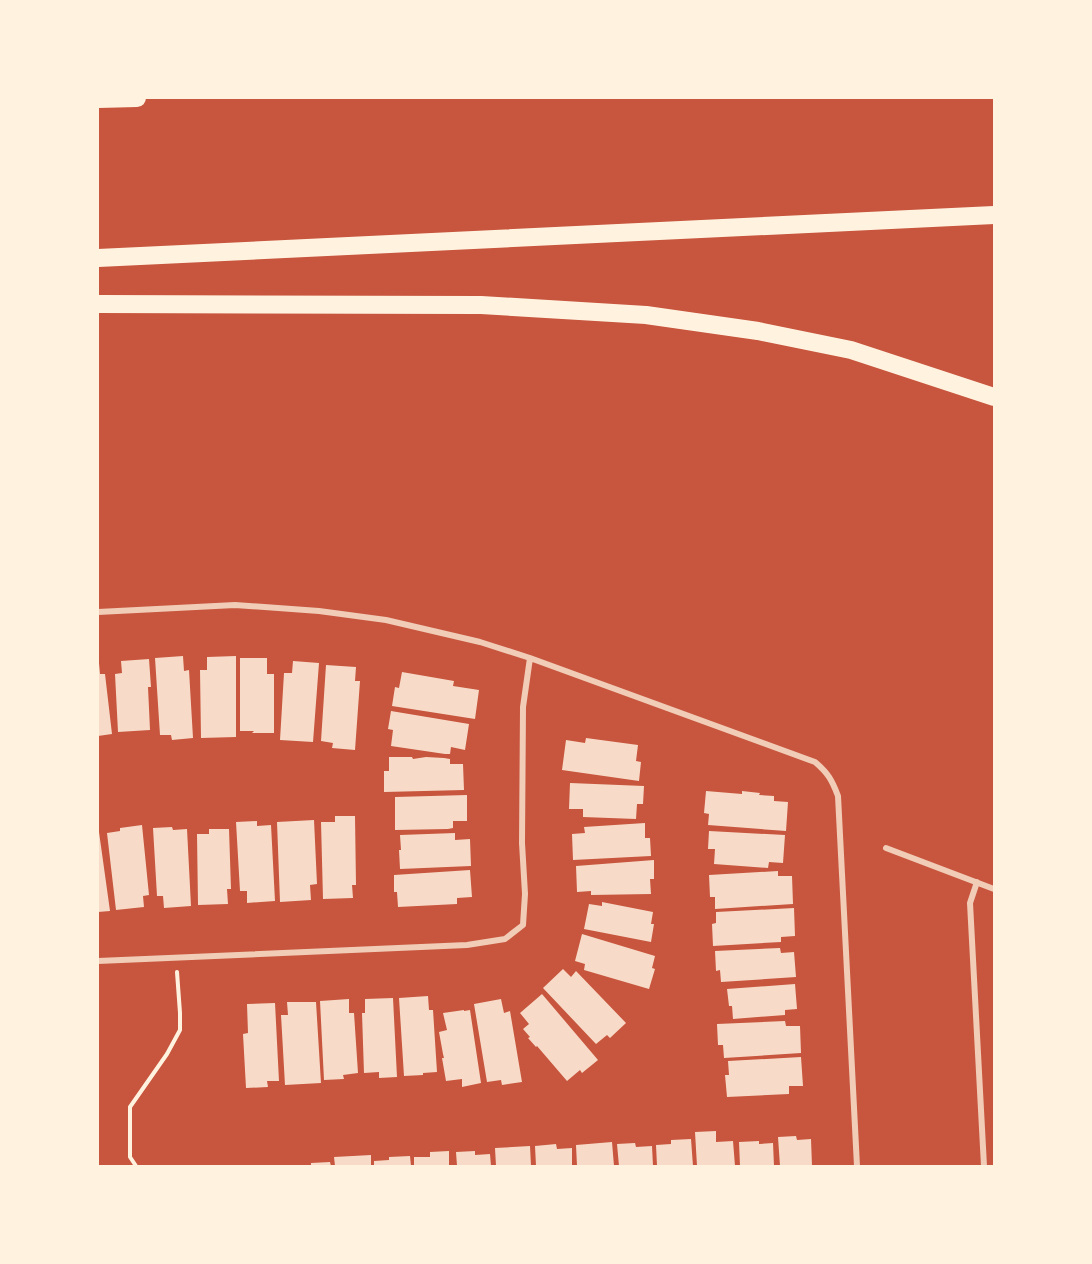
<svg xmlns="http://www.w3.org/2000/svg" width="1092" height="1264" font-family="'Fira Sans',sans-serif">
	<style>
		.building { fill: #f7dbc8 }
		.lines { fill: none; stroke-linecap: round; stroke-linejoin: round }
		.path { stroke: #fff3e0; stroke-width: 4 }
		.minor { stroke: #f1ccb7; stroke-width: 6 }
		.motorway { stroke: #fff3e0; stroke-width: 18 }
	</style>
	<rect width="100%" height="100%" fill="#c8553d"/>
	<path class="building" d="M183,656L184,671L189,670L193,738L172,740L171,735H160L155,658Z
		M236,656V737L201,738L200,670H207V657Z
		M240,658H267V674H274V733H252L254,731H240Z
		M149,659L151,687H148L150,730L118,732L115,674L122,673L121,661Z
		M293,661L319,663L313,742L280,740L284,673H292Z
		M98,663H99L100,674H105L112,734L98,736Z
		M326,665L356,667L355,681H360L355,750L332,748L333,743L321,741Z
		M402,672L454,681L453,686L479,690L475,719L392,706L395,687L399,688Z
		M391,711L469,724L465,750L451,747L450,754H445L391,746L393,730L388,729Z
		M586,738L638,745L636,761L641,762L639,781L562,770L566,740L585,743Z
		M389,757H412L413,759L426,757L444,758L450,759V764H463L464,790L384,792V771H389Z
		M570,783L644,786L643,804H637L636,819L583,817V809H569Z
		M706,791L742,794V791L760,793L759,795L774,796V801L788,802L786,831L708,825L709,814L704,813Z
		M467,795V821H453V828L448,829L395,830V797Z
		M335,816H355L356,885H352L353,898L323,899L321,822H335Z
		M314,820L317,884L310,885L311,900L280,902L277,822Z
		M257,821V826L271,825L275,901L247,903V891H240L236,822Z
		M645,823V838H650L651,856L573,860L572,834L585,833L584,827Z
		M142,825L149,895L143,896L144,907L116,910L107,833L120,831V828Z
		M172,827L173,830L187,829L191,906L164,908L163,896H157L153,828Z
		M209,829H229L231,889H227L228,904L198,905L197,834H209Z
		M709,831L785,835L783,863L769,862L768,868L714,864L715,849H708Z
		M98,832H99L110,911L98,912Z
		M455,833V840L470,839L471,866L400,869L399,850H401L400,835Z
		M654,860V879H650L651,894L591,895V891L577,892L576,866Z
		M470,870L472,897L457,898V904L398,907L397,892H394V875Z
		M778,871V876H792L793,904L715,909V897H710L709,875Z
		M602,902L653,912L651,924H654L651,942L584,929L589,904L602,906Z
		M794,908L795,936L781,937V942L713,946L712,924L716,923V912Z
		M582,934L655,956L652,968L655,969L649,989L584,970L585,964L575,961Z
		M780,948L781,953L794,952L796,977L721,982L720,970L716,971L715,951Z
		M563,969L571,977L576,971L626,1023L610,1038L607,1035L596,1044L543,988Z
		M795,984L797,1009L785,1010V1015L733,1019L732,1006H729L727,989Z
		M542,994L598,1060L582,1073L580,1070L567,1081L537,1046L536,1047L528,1038L530,1037L523,1029L529,1024L520,1013Z
		M428,996L429,1010H433L437,1072L423,1073V1075L404,1076L399,998Z
		M393,998L397,1077L379,1078V1072L364,1073L362,1013H365V999Z
		M349,999V1013H354L358,1073L343,1075L344,1079L324,1080L320,1001Z
		M501,999L504,1013L510,1011L522,1082L502,1085L501,1080L487,1082L474,1004Z
		M287,1002H316L321,1083L285,1085L281,1015H288Z
		M275,1003L279,1081H267L268,1087L246,1088L243,1034L248,1033L247,1004Z
		M464,1010V1011L470,1010L481,1083L462,1087V1079L446,1081L442,1058H444L443,1054L439,1032L447,1030L443,1013Z
		M785,1021L786,1026H800L801,1053L724,1058L723,1045H718L717,1024Z
		M801,1057L803,1086H789V1094L727,1097L725,1075H729L728,1061Z
		M716,1131V1142L733,1141L735,1166H697L695,1132Z
		M796,1136L797,1140L811,1139L812,1166H780L778,1137Z
		M691,1139L693,1166H657L656,1145L671,1144V1140Z
		M759,1141V1144L773,1143L774,1166H740L739,1142Z
		M612,1142L614,1166H577L576,1145Z
		M635,1143L636,1147L652,1146L653,1166H619L617,1144Z
		M556,1144L557,1149L572,1148V1166H536L535,1146Z
		M530,1146L531,1166H496L495,1148Z
		M449,1151V1166H414V1157H430V1152Z
		M475,1151V1155L490,1154L491,1166H457L456,1152Z
		M371,1155V1166H335L334,1157Z
		M410,1156L411,1166H374V1161L389,1160V1157Z
		M330,1162L331,1166H311V1163Z"/>
	<g class="lines">
		<path class="path" d="M136,1166L130,1157V1107L167,1054L180,1030V1013L177,972"/>
		<path class="minor" d="M98,612L235,605L319,611L386,620L480,642L530,658L815,762C828,773 832,780 838,796L857,1166
			M886,848L994,889
			M977,882L970,903L984,1166
			M98,961L467,945L505,939L523,925L525,894L522,843L523,707L530,658"/>
		<path class="motorway" d="M98,99L137,98
			M98,258L994,215
			M98,304L481,305L646,315L758,331L851,350L994,397"/>
	</g>
	<rect width="1092" height="1264" fill="none" stroke="#fff3e0" stroke-width="198"/>
</svg>
